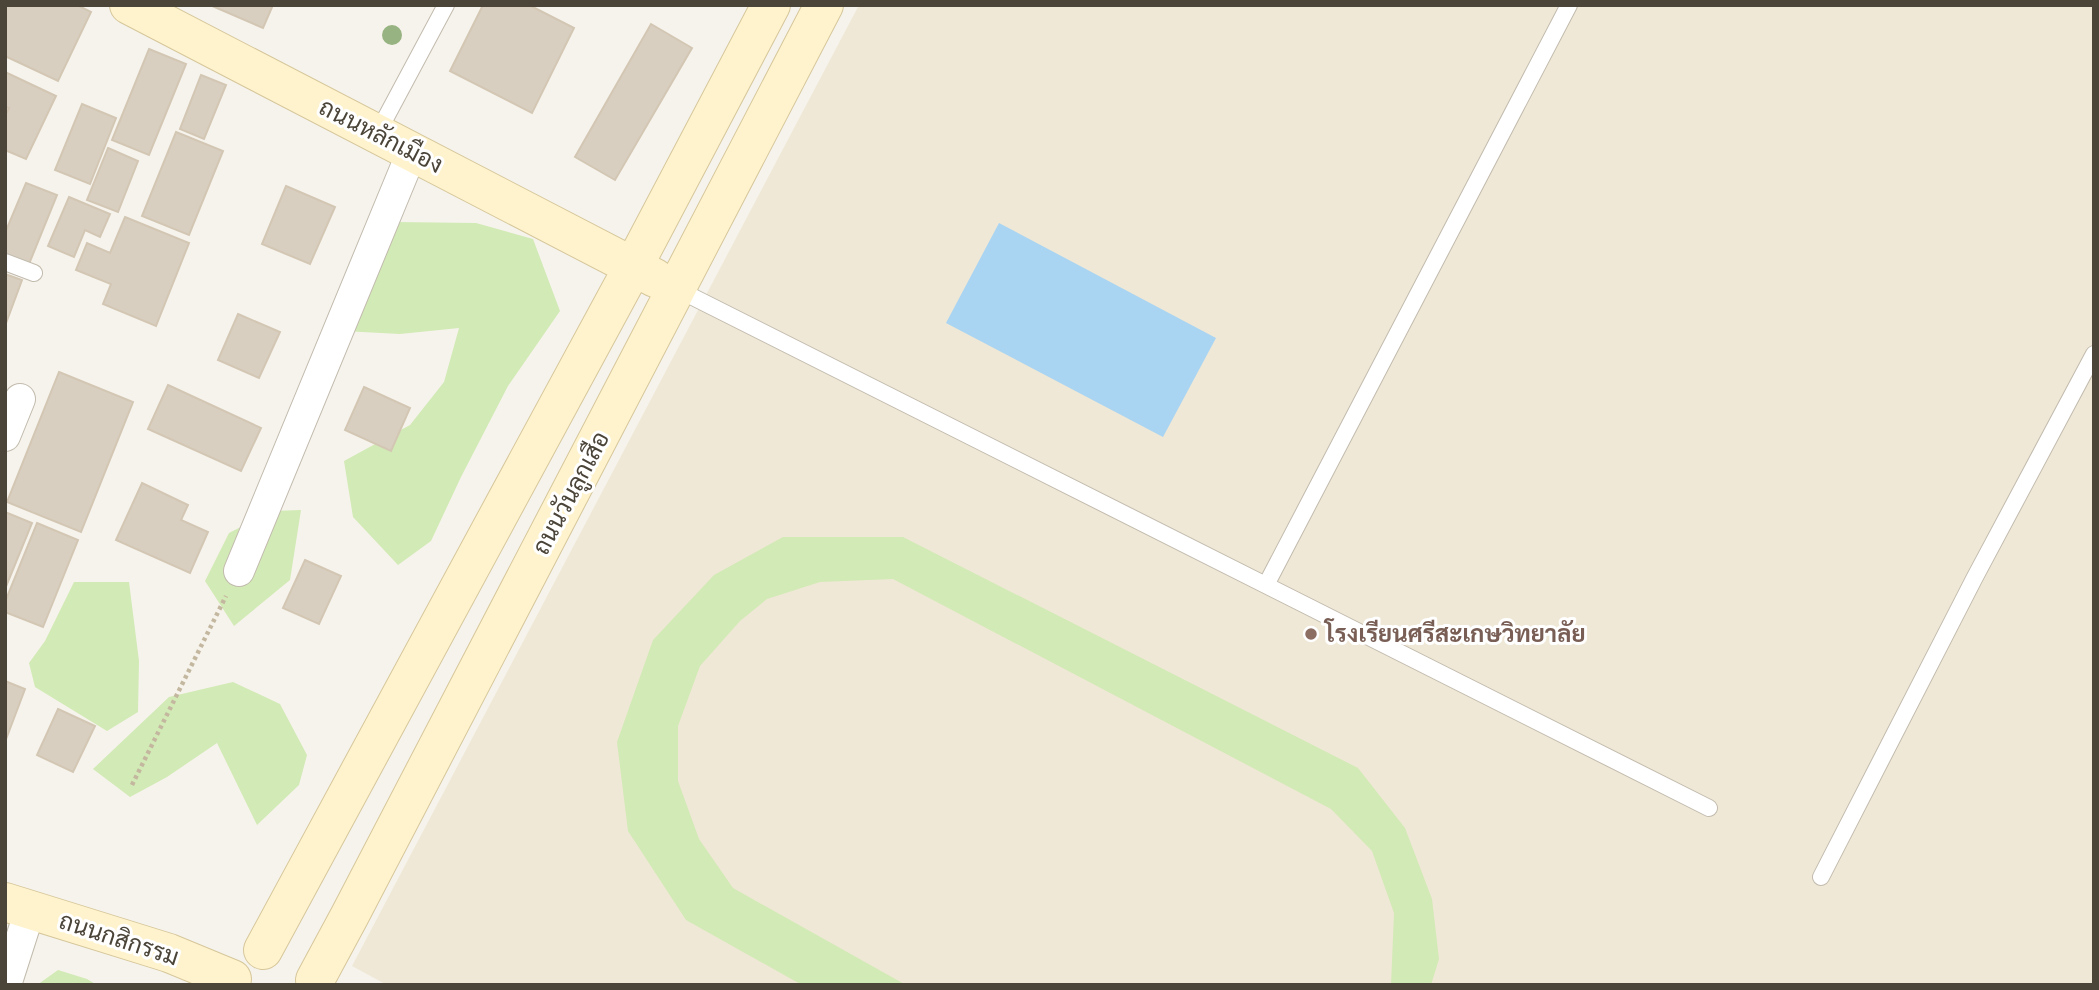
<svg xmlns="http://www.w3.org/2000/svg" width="2099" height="990" font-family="'Noto Sans',Sarabun,sans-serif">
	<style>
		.education { fill: #efe8d6 }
		.green { fill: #d2eab5 }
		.water { fill: #a9d4f2 }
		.building { fill: #d8cfc1; stroke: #d3c7b4; stroke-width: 2 }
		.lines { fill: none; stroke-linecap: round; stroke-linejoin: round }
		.lane-casing { stroke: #c2bbae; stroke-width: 18 }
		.street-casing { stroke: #c2bbae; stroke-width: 32 }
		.secondary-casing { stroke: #d6c79b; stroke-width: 40 }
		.path { stroke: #c4b79f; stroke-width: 4.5; stroke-dasharray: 3.5 3.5; stroke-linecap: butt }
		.lane { stroke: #fff; stroke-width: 16 }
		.street { stroke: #fff; stroke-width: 30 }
		.secondary { stroke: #fff3cd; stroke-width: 38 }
		.tree { fill: #97b381 }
		.education-dot { fill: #8d6e63; stroke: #fff; stroke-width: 2.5 }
		.labels { text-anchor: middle; stroke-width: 6; stroke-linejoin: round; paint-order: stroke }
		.street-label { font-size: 24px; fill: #4b4439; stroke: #fff }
		.education-label { font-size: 24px; font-weight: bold; fill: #785e54; stroke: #fff; text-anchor: start }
	</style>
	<rect width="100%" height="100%" fill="#f6f3ec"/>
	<path class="education" d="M859,5H2094V985H387L352,966Z"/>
	<path class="green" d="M395,222L476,223L533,239L560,311L508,386L461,477L431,541L398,565L353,517L344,461L410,425L444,382L459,328L400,334L343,331Z
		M301,510L290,580L234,626L205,581L229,533L272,511Z
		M783,537H903L1358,768L1405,828L1432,899L1439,959L1431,985H1391L1394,913L1372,851L1331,809L893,579L820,582L767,599L740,621L700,666L678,726V781L699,839L733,888L906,985H802L686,920L628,831L617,742L653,640L714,575Z
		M74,582H129L139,661L138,712L107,731L35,687L29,663L45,641Z
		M233,682L280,704L307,755L299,785L257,825L217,743L167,777L130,797L93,769L169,697Z
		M58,970L87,979L97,985H37Z"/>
	<path class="water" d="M999,223L1216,338L1163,437L946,323Z"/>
	<path class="building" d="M5,5H77L91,12L58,81L5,56Z
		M210,5H273L263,28Z
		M483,5H529L574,28L532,113L450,71Z
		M651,24L692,48L615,180L575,157Z
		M149,49L186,64L149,155L112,140Z
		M5,72L56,96L26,159L5,150V116L9,108L5,107Z
		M201,75L226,85L204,139L180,129Z
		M82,104L116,118L90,184L55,170Z
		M176,132L223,151L189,235L142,216Z
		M108,148L138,161L118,212L87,200Z
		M26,183L57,195L29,264L5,254V233Z
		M286,186L335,207L310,264L262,244Z
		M69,197L110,214L100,237L85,230L74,257L48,246Z
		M125,217L189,243L156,326L103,304L111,284L76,270L87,243L110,253Z
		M5,274L22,280L5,326Z
		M238,314L280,332L259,378L218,360Z
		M59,372L133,402L81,532L7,502Z
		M168,385L261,428L241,471L148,429Z
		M364,387L410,408L391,451L345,430Z
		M142,483L188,505L181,520L208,532L190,573L116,540Z
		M5,512L32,523L5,589Z
		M37,523L78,540L43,627L5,612V602Z
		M305,560L341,576L319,624L283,608Z
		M5,681L25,689L5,742Z
		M58,709L95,726L73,772L37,755Z"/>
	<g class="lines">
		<g class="lane-casing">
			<path id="lane" d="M377,134L446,5
				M5,262L34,273
				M677,289L1709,808
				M1266,585L1569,5
				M1821,877L1975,577L2094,354"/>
		</g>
		<g class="street-casing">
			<path id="street" d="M5,436L20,399
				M239,571L412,152
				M6,985L30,910"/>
		</g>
		<g class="secondary-casing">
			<path id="secondary" d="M129,5L655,278
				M5,902L169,953L232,979
				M263,950L633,267L771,5
				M315,980L350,915L824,5"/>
		</g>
		<path class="path" d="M132,785L226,596"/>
		<use href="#lane" class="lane"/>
		<use href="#street" class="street"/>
		<use href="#secondary" class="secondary"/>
	</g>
	<circle class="tree" cx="392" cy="35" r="10"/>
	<circle class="education-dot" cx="1311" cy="634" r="7"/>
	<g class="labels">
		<g class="street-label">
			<text transform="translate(381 136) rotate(27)" y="8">ถนนหลักเมือง</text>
			<text transform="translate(571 493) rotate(-62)" y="8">ถนนวันลูกเสือ</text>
			<text transform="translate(119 939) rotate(18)" y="8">ถนนกสิกรรม</text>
		</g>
		<g class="education-label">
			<text x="1325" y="642">โรงเรียนศรีสะเกษวิทยาลัย</text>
		</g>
	</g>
	<rect width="2099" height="990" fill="none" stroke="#4b4439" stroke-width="14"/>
</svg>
